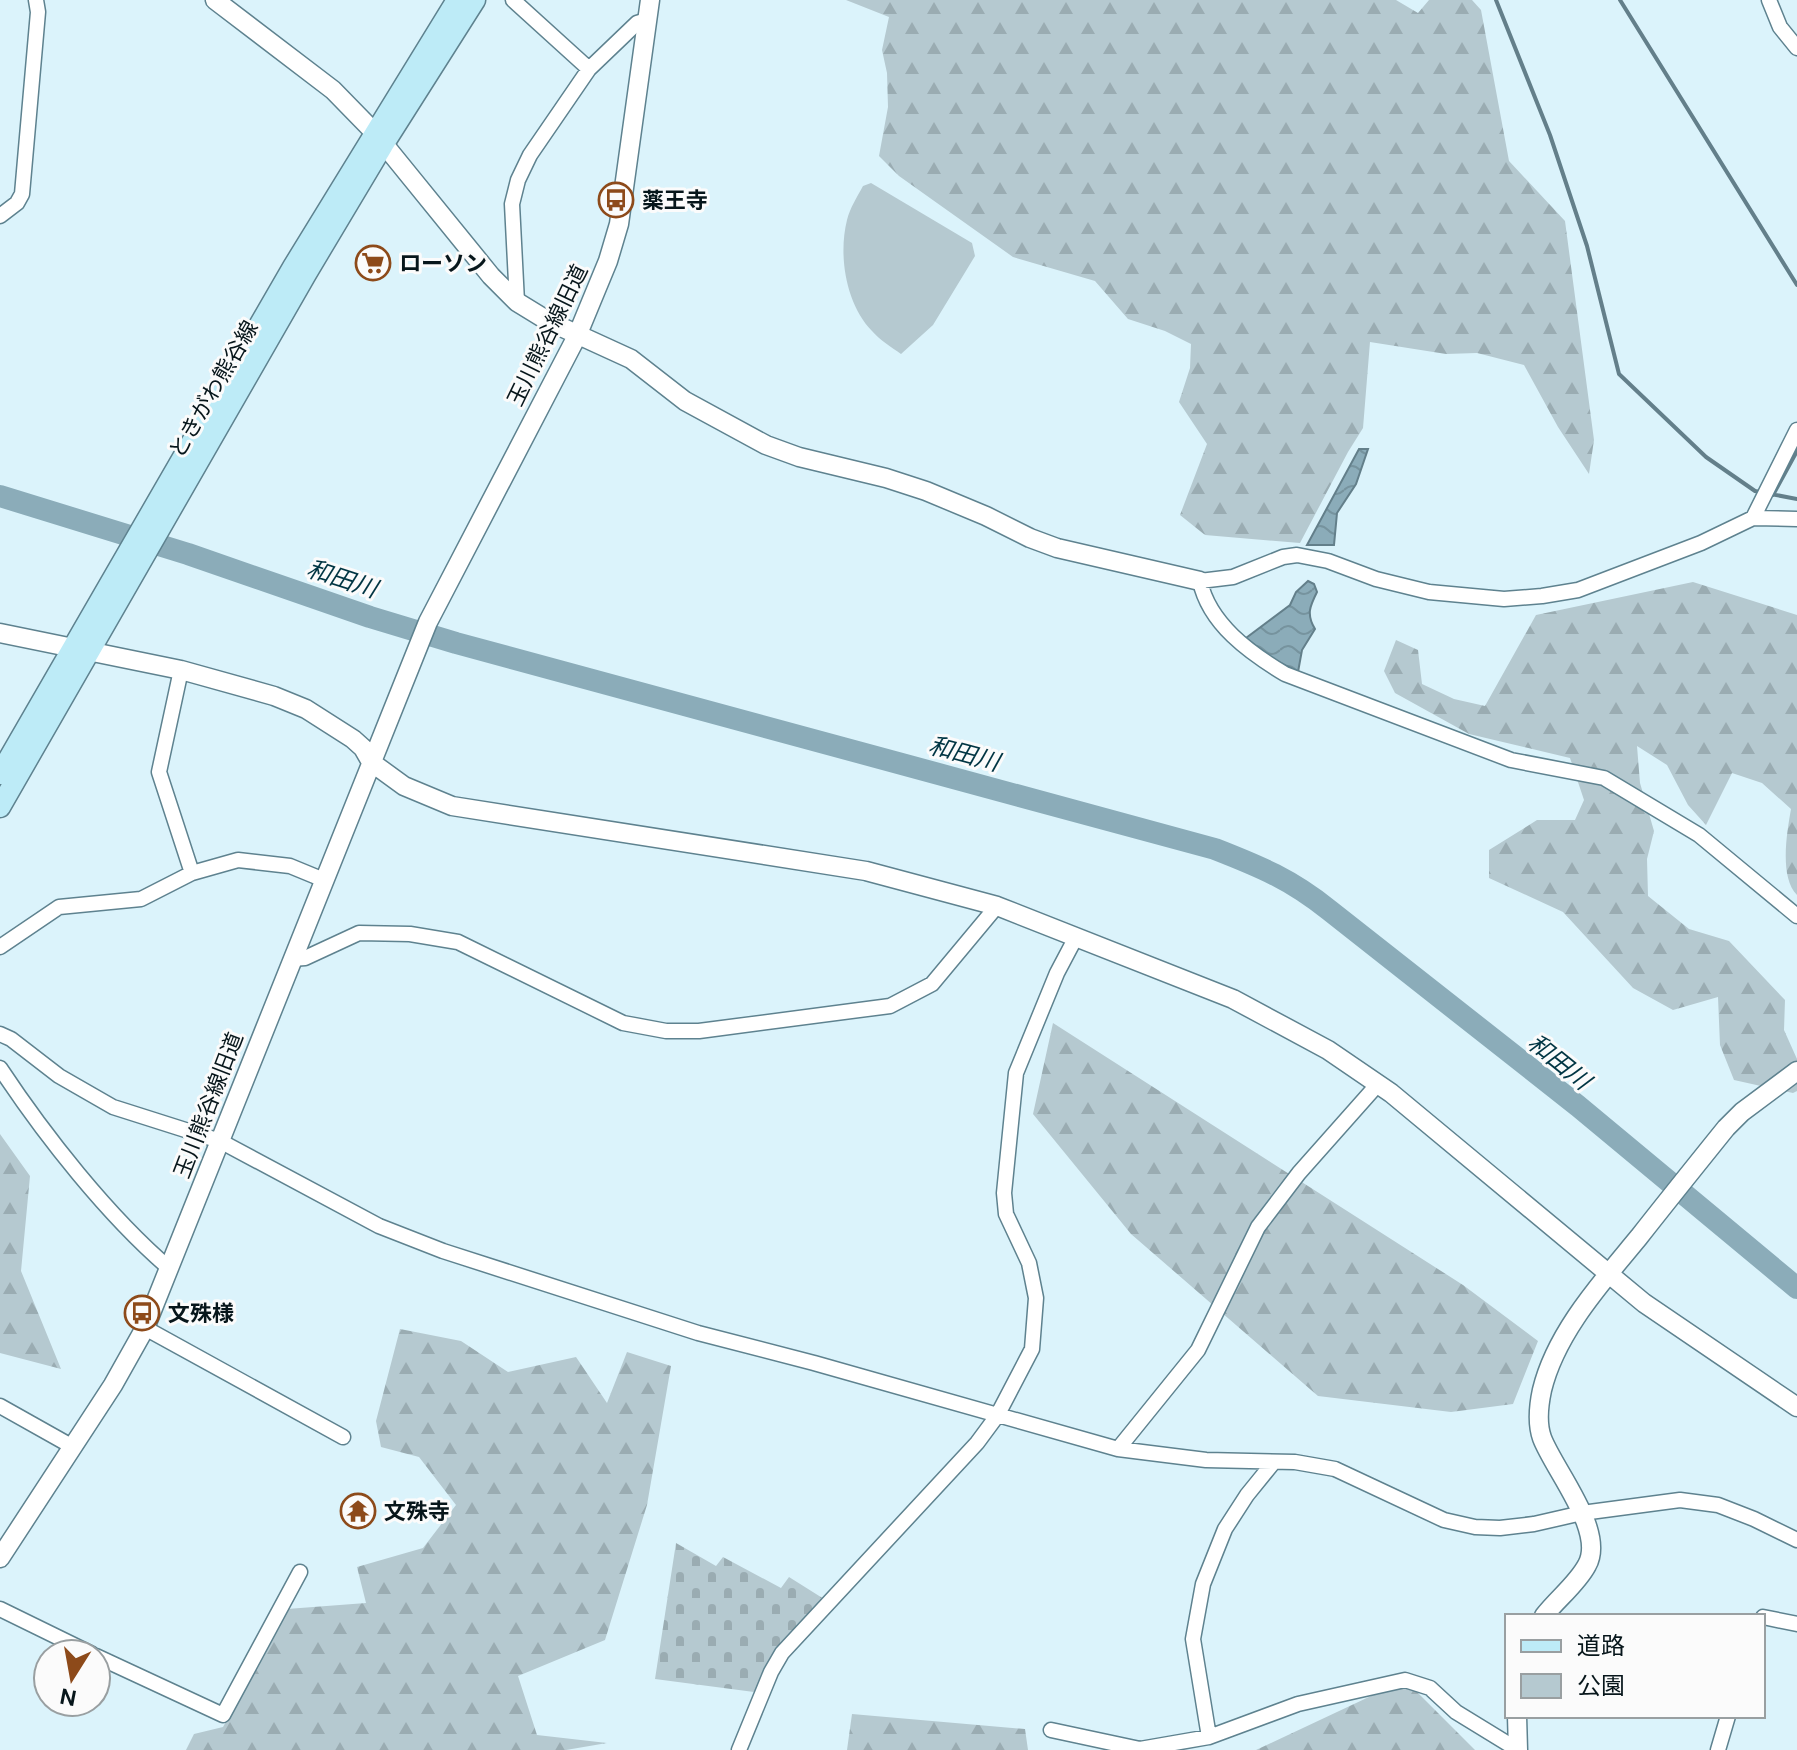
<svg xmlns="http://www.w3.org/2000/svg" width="1797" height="1750" font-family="'DM Sans','Noto Sans JP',sans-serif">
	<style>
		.forest { fill: url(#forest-firs) }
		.cemetery { fill: url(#cemetery-stones) }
		.park { fill: #b5c9d0 }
		.water { fill: url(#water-waves); stroke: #637f8a; stroke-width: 2 }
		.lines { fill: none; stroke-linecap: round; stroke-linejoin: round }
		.stream { stroke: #637f8a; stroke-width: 4 }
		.river { stroke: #8bacb9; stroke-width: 22 }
		.minor-casing { stroke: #5e828f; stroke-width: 17 }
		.tertiary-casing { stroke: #5e828f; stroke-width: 21 }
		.secondary-casing { stroke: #5e828f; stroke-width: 23 }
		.minor { stroke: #fff; stroke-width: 14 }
		.tertiary { stroke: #fff; stroke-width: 18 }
		.secondary { stroke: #bdebf7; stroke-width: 20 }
		.labels { text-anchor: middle; stroke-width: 6; stroke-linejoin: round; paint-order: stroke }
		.poi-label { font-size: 22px; font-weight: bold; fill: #07161b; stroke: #fbfbfb; text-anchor: start }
		.street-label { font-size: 22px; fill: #07161b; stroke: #fbfbfb }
		.water-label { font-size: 24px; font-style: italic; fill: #003543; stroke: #fbfbfb }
	</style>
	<defs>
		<pattern id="forest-firs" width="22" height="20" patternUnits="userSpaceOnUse" patternTransform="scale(2)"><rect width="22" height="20" fill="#b5c9d0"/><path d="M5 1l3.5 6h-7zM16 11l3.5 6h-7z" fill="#9aacb2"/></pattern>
		<pattern id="cemetery-stones" width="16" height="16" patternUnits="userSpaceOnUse" patternTransform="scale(2)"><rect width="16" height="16" fill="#b5c9d0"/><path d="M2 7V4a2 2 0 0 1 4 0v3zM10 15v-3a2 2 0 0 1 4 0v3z" fill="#9aacb2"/></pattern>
		<pattern id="water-waves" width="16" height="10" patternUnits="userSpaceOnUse" patternTransform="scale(2)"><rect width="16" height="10" fill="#8bacb9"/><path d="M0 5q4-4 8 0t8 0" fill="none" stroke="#76939e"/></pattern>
	</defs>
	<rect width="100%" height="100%" fill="#dbf3fb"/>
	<path class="forest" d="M846,0H1396L1418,13L1429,0H1472L1481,10L1509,161L1565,221L1594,440L1589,474L1558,427L1524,365L1477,353L1446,354L1370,342L1363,428L1348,452L1300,543L1205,535L1180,515L1207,444L1179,402L1190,368L1191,344L1165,331L1128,319L1095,281L1013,257L899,176L879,156L888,107L887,73L882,50L889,17Z
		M1693,582L1797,615V895C1779,877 1787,832 1791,809L1762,783L1732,773L1706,825L1688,805L1667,765L1637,746L1640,783L1654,831L1647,859L1648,896L1689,929L1729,941L1785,1000L1784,1030L1797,1059V1091L1793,1093L1734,1080L1720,1045L1718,997L1673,1010L1633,988L1563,912L1489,878V850L1537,820H1575L1584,800L1570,758L1469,734L1395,693L1384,671L1396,640L1418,650L1422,684L1454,699L1485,706L1536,615Z
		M1053,1023L1463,1285L1538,1341L1513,1404L1451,1412L1318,1396L1131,1234L1033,1114Z
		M0,1134L30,1176L21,1271L61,1369L0,1353Z
		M400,1329L461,1341L508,1372L576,1357L607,1403L627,1352L671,1366L647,1505L605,1640L518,1676L537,1735L607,1743L566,1750H186L194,1734L223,1727L287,1609L366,1603L357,1567L423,1548L456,1505L419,1457L381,1447L376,1421Z
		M1405,1680L1475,1750H1256Z
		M852,1714L1025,1729L1028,1750H847Z"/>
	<path class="cemetery" d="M676,1543L716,1566L723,1557L781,1588L789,1577L824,1599L778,1646L754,1692L655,1679Z"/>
	<path class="park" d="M871,183L972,243L975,256L933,325L901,354C891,347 880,340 872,331C846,304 838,256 847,220C850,208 857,197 863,186Z"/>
	<path class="water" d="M1359,449H1368L1356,484L1337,513L1334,545H1307Z
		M1308,581L1314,584L1317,592C1310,606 1306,614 1315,629L1302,650L1298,672L1273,659L1246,638L1290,605L1296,592Z"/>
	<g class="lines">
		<path class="stream" d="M1496,0L1550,135L1587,246L1619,374L1706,457L1755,491L1797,499
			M1620,0L1797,285
			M1773,495L1797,451"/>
		<path class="river" d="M0,496L188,554L370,617L456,643L1215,849C1261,867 1290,879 1329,910L1578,1106L1797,1288"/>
		<g class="minor-casing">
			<path id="minor" d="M513,0L589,69
				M1769,0L1780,27L1797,48
				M0,216L17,203L22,194L38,12L36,0
				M517,302L512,204L518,180L530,155L589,69L637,23L647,20
				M1753,518L1797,430
				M1797,519L1753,518L1701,543L1578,590L1542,596L1504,599L1429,592L1376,579L1328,561L1297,555L1283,557L1233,577L1200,581C1209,624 1250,653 1285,674L1511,760L1604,778L1699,835L1797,916
				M181,670L159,772L192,873
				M0,947L59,907L141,899L192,873L238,860L290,866L324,880
				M292,959L305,958L359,933L410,934L458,942L623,1023L666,1031H699L890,1006L932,984L997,906
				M0,1034L11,1039L59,1076L113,1107L220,1141L379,1226L443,1251L698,1333L814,1363L1118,1449L1206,1460L1295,1462L1335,1469L1444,1520L1475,1527L1500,1528L1534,1524L1582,1513L1680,1500L1718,1505L1754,1519L1797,1540
				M0,1068C45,1136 108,1216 170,1269
				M145,1328L343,1437
				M0,1406L73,1447
				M1118,1449L1198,1350L1258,1227L1299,1173L1378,1084
				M0,1609L92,1654
				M1763,1617L1797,1624
				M96,1656L223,1715L300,1572
				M1051,1730L1140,1749L1209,1737L1298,1704L1405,1680L1430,1688L1456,1712L1518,1750
				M1209,1737L1193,1639L1203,1584L1225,1529L1247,1495L1273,1463
				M739,1750L771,1672L782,1653L977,1443L997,1416L1032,1349L1036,1298L1029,1263L1006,1214L1004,1193L1016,1073L1057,973L1076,937
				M1718,1750L1728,1716"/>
		</g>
		<g class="tertiary-casing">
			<path id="tertiary" d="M215,0L333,90L374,132L491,276L517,302L548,321L631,359L685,401L766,445L799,457L886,478L926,491L986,516L1030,538L1057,548L1200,581
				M0,633L181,670L274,696L306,709L353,739L363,748L371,762L404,786L452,806L866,871L997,906L1233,999L1328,1050L1391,1093L1644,1303L1797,1407
				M0,1558L113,1385L145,1328L428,622L577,336L608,261L619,224L650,0
				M1544,1616C1557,1599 1577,1584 1587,1565C1606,1531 1554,1470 1542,1438C1537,1424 1539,1404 1542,1390C1556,1332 1602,1282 1639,1237C1668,1200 1697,1164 1726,1128L1742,1112L1797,1071
				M1517,1716L1518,1750"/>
		</g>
		<g class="secondary-casing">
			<path id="secondary" d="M0,774L293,267L457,0
				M0,807L306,274L383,145L475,0"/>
		</g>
		<use href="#minor" class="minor"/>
		<use href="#tertiary" class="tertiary"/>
		<use href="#secondary" class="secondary"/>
	</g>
	<defs>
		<g id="bus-ring" transform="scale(1.8)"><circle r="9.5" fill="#fbfbfb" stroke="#8d4a1a" stroke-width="1.5"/><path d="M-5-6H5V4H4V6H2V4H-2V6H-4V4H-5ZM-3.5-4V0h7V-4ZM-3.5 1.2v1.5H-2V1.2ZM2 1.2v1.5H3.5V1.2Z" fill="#8d4a1a"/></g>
		<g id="supermarket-ring" transform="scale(1.8)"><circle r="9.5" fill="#fbfbfb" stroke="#8d4a1a" stroke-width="1.5"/><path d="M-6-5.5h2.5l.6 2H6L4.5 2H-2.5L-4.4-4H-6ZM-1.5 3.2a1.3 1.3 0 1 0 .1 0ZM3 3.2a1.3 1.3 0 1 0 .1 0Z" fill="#8d4a1a"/></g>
		<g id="temple-ring" transform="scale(1.8)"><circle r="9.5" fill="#fbfbfb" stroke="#8d4a1a" stroke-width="1.5"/><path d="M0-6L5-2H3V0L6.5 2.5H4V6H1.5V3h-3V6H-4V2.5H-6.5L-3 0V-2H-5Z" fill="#8d4a1a"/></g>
	</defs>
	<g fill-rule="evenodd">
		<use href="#bus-ring" x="616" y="200"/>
		<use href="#supermarket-ring" x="373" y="263"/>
		<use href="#bus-ring" x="142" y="1313"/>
		<use href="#temple-ring" x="358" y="1511"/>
	</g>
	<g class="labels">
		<g class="poi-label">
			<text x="642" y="208">薬王寺</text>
			<text x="399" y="271">ローソン</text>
			<text x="168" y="1321">文殊様</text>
			<text x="384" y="1519">文殊寺</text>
		</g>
		<g class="street-label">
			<text transform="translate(547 335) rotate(-64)" y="8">玉川熊谷線旧道</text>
			<text transform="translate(213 389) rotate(-60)" y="8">ときがわ熊谷線</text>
			<text transform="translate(208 1105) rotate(-69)" y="8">玉川熊谷線旧道</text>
		</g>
		<g class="water-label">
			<text transform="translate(342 579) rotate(18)" y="8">和田川</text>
			<text transform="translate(964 754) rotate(15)" y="8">和田川</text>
			<text transform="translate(1559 1062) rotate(39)" y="8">和田川</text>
		</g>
	</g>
	<rect x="1505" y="1614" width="260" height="104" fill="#fbfbfb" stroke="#999fa1" stroke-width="2"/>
	<rect x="1521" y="1640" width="40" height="12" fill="#bdebf7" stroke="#999fa1" stroke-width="2"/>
	<text x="1577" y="1654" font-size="24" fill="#07161b">道路</text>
	<rect x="1521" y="1674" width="40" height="24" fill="#b5c9d0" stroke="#999fa1" stroke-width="2"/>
	<text x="1577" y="1694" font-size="24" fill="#07161b">公園</text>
	<g transform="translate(72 1678) rotate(191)"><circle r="38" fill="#fbfbfb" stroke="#999fa1" stroke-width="2"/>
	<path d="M0-6L14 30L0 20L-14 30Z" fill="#8d4a1a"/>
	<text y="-12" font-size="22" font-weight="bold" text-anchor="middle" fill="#07161b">N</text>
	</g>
</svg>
